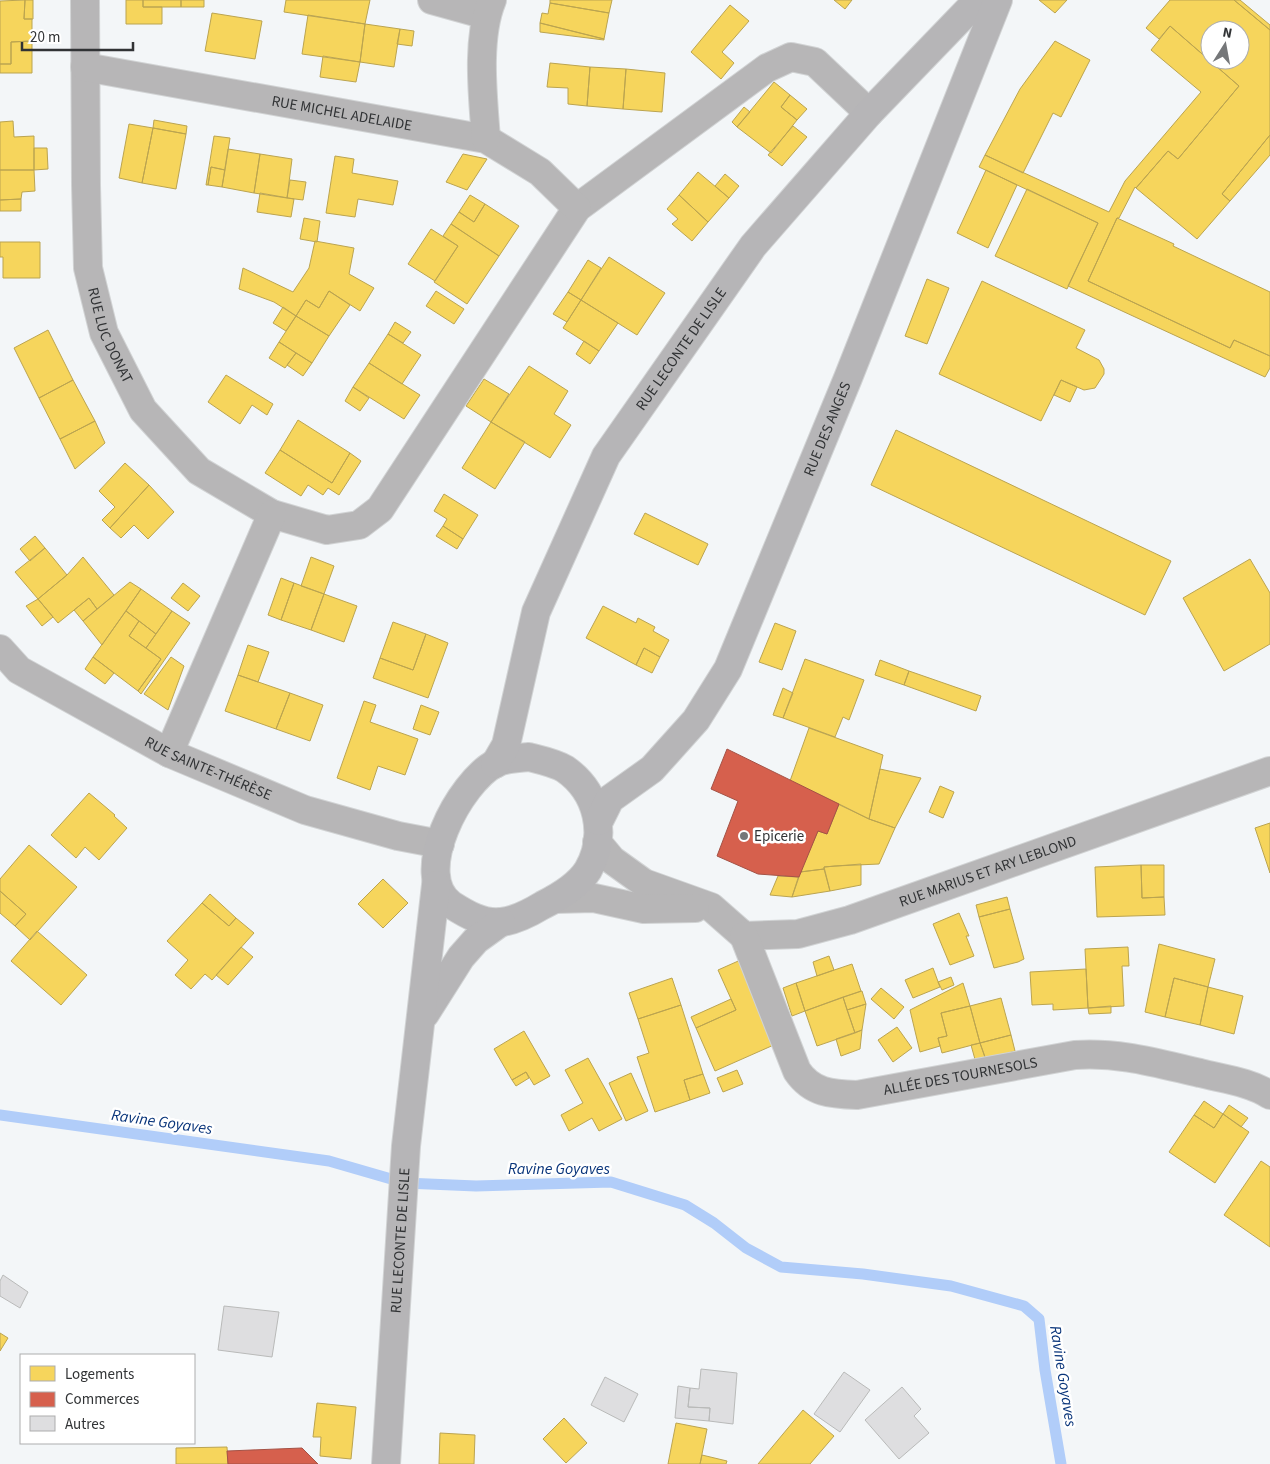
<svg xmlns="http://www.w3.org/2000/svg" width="1270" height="1464" font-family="'Source Sans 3',sans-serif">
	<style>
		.homes { fill: #f6d55c; stroke: #bba450; fill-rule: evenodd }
		.shops { fill: #d6604d; stroke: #a45246 }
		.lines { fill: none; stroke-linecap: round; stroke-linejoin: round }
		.stream { stroke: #b1cdf9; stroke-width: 11 }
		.building { fill: #dedee0; stroke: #b9bab9 }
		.street-casing { stroke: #d1d3d4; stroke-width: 30 }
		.secondary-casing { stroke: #d1d3d4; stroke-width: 30 }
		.street { stroke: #b7b6b7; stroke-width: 28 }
		.secondary { stroke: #b6b5b7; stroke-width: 28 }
		.poi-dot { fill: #757779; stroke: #fff; stroke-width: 2 }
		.labels { text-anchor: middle; stroke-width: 5; stroke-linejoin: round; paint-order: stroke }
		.street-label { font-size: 15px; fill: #313335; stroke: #fff }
		.poi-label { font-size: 15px; fill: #313335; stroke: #fff; text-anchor: start }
		.water-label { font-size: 16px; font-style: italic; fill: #08347a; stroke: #fff }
	</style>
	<rect width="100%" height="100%" fill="#f3f6f8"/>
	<path class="homes" d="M25,0L24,19H32V41L11,42V64H0V1Z
		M25,0H33V19H24Z
		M126,0H143V7H162V24H126Z
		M143,0H181V7H143Z
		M181,0H204V7H181Z
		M286,0H370L365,24L284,12Z
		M550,0H612L609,13L550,3Z
		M834,0H852L845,9Z
		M1039,0H1067L1055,13Z
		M1170,0H1234L1270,30V135L1222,194L1230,201L1197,239L1136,188L1168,151L1178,159L1239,86L1170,26L1159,39L1146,28ZM1210,30H1240V60H1210Z
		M1234,0H1240L1270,25V30Z
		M550,3L609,13L604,39L540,23L542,13L548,14Z
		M730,5L749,21L722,52L734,63L721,79L691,52Z
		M212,13L262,21L255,59L205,51Z
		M308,15L365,24L360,62L302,54Z
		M540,23L604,39V40L540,32Z
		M365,24L400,29L394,67L360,62Z
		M1170,26L1239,86L1178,159L1168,151L1136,188L1135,187L1119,218H1117L1088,281L1230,348L1234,340L1270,356V368L1265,377L1068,286L1098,223L979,167L985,155L1109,212L1125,181L1201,92L1151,50Z
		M400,29L414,31L412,46L397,44Z
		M32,41V73H0V64H11V42Z
		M1055,41L1090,60L1061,117L1053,113L1023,173L985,155L1020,89Z
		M323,56L360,62L356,82L320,77Z
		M550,63L590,67L587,106L568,104V88L547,87Z
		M590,67L626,69L623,109L587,106Z
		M626,69L665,73L662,112L623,109Z
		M774,82L790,95L781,107L797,120L771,153L737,127Z
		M790,95L807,109L797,120L781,107Z
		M744,107L750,112L737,127L732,122Z
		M154,120L187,126L186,134L153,128Z
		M13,121L14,137L34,136V170H0V122Z
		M129,124L153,128L142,183L119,178Z
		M793,126L807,137L782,166L768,155Z
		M153,128L186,134L176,189L142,183Z
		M1270,135V155L1230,201L1222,194Z
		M214,136L230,138L225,170L211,167L208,185H206Z
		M34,148H47L48,169L34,170Z
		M228,149L260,154L254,193L222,187Z
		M260,154L292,159L287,198L254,193Z
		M463,154L487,159L467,190L446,182Z
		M335,156L354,159L352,173L398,181L393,205L358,199L355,217L326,213Z
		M211,167L225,170L222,187L208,185Z
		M0,170H34L35,191L22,192L21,199L0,200Z
		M986,170L1017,185L988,248L957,233Z
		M698,172L729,198L708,222L679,195Z
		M725,174L739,186L729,198L715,186Z
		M290,180L306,182L303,200L287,198Z
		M1027,189L1098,223L1067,289L995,256Z
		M260,193L294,199L291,217L257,212Z
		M470,195L485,204L474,222L459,212Z
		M679,195L708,222L692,241L672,224L678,219L667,209Z
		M21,199V211H0V200Z
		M485,204L519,226L499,256L451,224L459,212L474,222Z
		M304,218L320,221L317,242L300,239Z
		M1117,218L1174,244L1173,246L1270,292V356L1234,340L1230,348L1088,281Z
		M451,224L499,256L467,304L434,282L458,246L443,236Z
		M431,229L458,246L435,281L408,264Z
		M315,241L354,248L349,274L374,288L360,311L329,291L319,308L306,300L296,316L274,302L239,289L243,268L293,292L309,268Z
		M0,242H40V278H3V257H0Z
		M609,257L665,293L637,335L581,300Z
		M588,260L601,268L581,300L568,292Z
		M927,279L949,288L927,344L905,336Z
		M982,281L1085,330L1076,348L1099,360L1104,369V374L1095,388L1084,390L1061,380L1041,421L939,374Z
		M329,291L350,305L329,336L296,316L306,300L319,308Z
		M436,291L464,309L454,324L426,306Z
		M568,292L581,300L567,322L553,314Z
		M581,300L618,323L599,351L563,328Z
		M283,307L296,316L286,331L273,323Z
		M296,316L329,336L312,363L279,342Z
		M395,322L411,332L403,343L388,334Z
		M48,330L73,380L39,398L14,348Z
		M388,334L421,355L402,384L369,363Z
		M584,341L599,351L590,364L576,354Z
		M279,342L296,353L285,368L269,358Z
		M296,353L312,363L303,376L287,365Z
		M369,363L420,395L404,419L353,387Z
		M529,366L568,391L554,414L571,425L550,458L491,422Z
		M226,375L273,404L267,415L252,405L240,424L208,402Z
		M484,379L509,394L491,422L466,406Z
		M73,380L95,421L60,439L39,398Z
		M1061,380L1077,387L1070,402L1054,395Z
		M353,387L369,398L360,411L345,401Z
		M298,420L350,453L332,483L280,450Z
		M95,421L105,443L75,469L60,439Z
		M491,422L525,442L495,489L462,468Z
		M896,430L1171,561L1145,615L871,485Z
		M280,450L332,483L350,453L361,461L339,495L328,488L323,495L308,485L301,496L265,473Z
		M125,463L149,485L110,528L102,520L115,507L99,491Z
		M149,485L174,512L148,539L134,525L121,538L110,528Z
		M444,494L478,515L463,539L443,526L447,519L434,511Z
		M645,513L708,544L698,565L634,534Z
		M443,526L463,539L457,549L436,536Z
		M35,536L45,548L30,561L20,549Z
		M45,548L67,575L38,599L15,572Z
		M83,557L114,595L97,609L89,598L58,623L38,599L67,575Z
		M311,557L334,566L324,594L301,586Z
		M1250,559L1270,593V644L1224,671L1183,598Z
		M281,578L294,583L281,620L268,615Z
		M130,582L141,589L102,645L83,621Z
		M183,583L200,596L188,611L171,598Z
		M294,583L324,594L311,630L281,620Z
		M141,589L172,611L156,634L126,611Z
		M324,594L357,606L344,642L311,630Z
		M89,598L97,609L83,621L74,610Z
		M38,599L53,617L42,626L26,606Z
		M603,606L636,623L638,618L655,627L653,631L669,640L660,657L644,648L636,665L586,638Z
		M126,611L139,621L129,636L161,659L138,691L93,657Z
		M172,611L190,623L141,694L138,691L161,659L146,648Z
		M139,621L156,634L146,648L129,636Z
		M393,622L426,634L413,670L380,658Z
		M775,623L796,631L782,670L759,662Z
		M426,634L448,643L428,698L373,678L380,658L413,670Z
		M248,645L269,652L258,682L238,675Z
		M644,648L660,657L652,673L636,665Z
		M93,657L114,673L105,684L85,669Z
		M171,657L184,666L168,710L144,694Z
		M805,659L864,680L849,720L843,717L835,737L783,718Z
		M880,660L909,671L904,685L875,675Z
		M909,671L981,696L976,711L904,685Z
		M238,675L290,693L276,729L225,711Z
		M783,688L793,693L783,718L773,715Z
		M290,693L323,705L310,741L276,729Z
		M364,701L376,705L370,722L418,739L405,775L378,766L370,790L337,778Z
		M421,705L439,712L430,735L413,729Z
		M809,728L883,755L869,819L790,781Z
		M880,769L921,778L895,828L869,819Z
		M940,786L954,792L943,818L929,812Z
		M89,793L115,815L114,816L127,828L99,860L85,847L76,858L51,835Z
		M839,804L869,819L895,828L879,864L835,866L824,867V869L800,872L818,831L827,834Z
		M1270,823V873L1255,828Z
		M29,845L77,887L30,940L15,926L26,914L0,891V879Z
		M861,864V885L830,891L824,867Z
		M1141,865H1164V897L1142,898Z
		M1141,865L1142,898L1164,897L1165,915L1097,917L1095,867Z
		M824,869L830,891L792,897L800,872Z
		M778,876L799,877L792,897L770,895Z
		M383,879L408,903L383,928L358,904Z
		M0,891L26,914L15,926L0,913Z
		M210,894L236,918L229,926L202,903Z
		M1007,897L1010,909L979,917L976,905Z
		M202,903L229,926L236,918L254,933L212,980L205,974L191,989L175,975L188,960L167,941Z
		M1010,909L1024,959L1018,962L994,968L979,917Z
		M959,913L969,936H966L974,956L950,965L933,924Z
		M37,931L87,975L61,1005L11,961Z
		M1159,944L1215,959L1208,987L1174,978L1165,1017L1145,1012Z
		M241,947L253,957L228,985L216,975Z
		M1128,947L1129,966H1122L1124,1006L1088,1008L1085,949Z
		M829,956L834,970L817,976L813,962Z
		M745,958L776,1044L715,1071L696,1028L736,1010L718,970Z
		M852,964L861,991L805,1011L796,983Z
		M933,968L940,987L913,998L905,980Z
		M1086,969L1088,1008L1053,1010V1004L1032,1005L1030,972Z
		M951,977L954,985L942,990L938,982Z
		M672,978L681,1005L638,1019L629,993Z
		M1174,978L1208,987L1200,1025L1165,1017Z
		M796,983L805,1011L792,1016L783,988Z
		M963,983L970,1006L941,1013L947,1036L938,1038L940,1046L920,1052L910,1010Z
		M1208,987L1243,996L1234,1034L1200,1025Z
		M881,988L904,1007L894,1019L871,999Z
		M862,991L866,1004L847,1010L843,997Z
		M843,997L855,1033L817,1046L805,1011Z
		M1001,998L1011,1035L980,1043L970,1006Z
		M731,999L736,1010L696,1028L691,1017Z
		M866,1004L862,1030L855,1033L847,1010Z
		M681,1005L703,1074L684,1080L690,1100L655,1112L637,1057L649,1053L638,1019Z
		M970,1006L980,1043L942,1053L938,1038L947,1036L941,1013Z
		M1111,1006V1013L1089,1014L1088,1008Z
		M897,1027L912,1048L893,1062L878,1040Z
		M862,1030L860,1049L841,1056L836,1039Z
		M524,1031L550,1076L534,1085L526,1072L512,1080L494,1049Z
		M1011,1035L1015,1051L986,1060L980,1043Z
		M980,1043L986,1060L976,1063L971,1045Z
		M588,1058L622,1119L599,1131L592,1118L569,1131L561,1115L583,1103L565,1070Z
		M737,1070L743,1084L723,1092L717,1078Z
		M526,1072L529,1078L516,1086L512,1080Z
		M631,1073L648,1111L626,1121L609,1083Z
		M703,1074L710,1093L690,1100L684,1080Z
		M1204,1101L1223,1114L1214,1128L1194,1115Z
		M1229,1105L1248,1118L1241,1127L1223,1114Z
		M1223,1114L1249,1132L1215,1183L1169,1152L1194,1115L1214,1128Z
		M1261,1161L1270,1167V1247L1224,1215Z
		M0,1333L8,1338L0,1351Z
		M317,1403L356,1407L351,1459L320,1456L321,1437H313Z
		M803,1410L834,1436L810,1464H758Z
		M564,1418L587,1443L566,1463L543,1439Z
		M676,1423L707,1429L700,1464H668Z
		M440,1433L475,1435L474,1464H439Z
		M227,1447L228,1464H176V1448Z
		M702,1455L727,1461L726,1464H700Z"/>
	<path class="shops" d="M727,749L839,804L827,834L818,831L799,877L758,874L717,856L738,801L711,789Z
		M302,1448L318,1464H228L227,1451Z"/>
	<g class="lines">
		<path class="stream" d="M0,1115L329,1161L405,1183L476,1186L611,1182L685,1205L714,1223L746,1248L781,1267L863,1274L951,1286L1024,1306L1039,1319L1045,1370L1061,1464"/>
	</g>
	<path class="building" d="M3,1275L28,1292L20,1308L0,1296V1281Z
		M224,1306L279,1312L272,1357L218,1350Z
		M701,1369L737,1373L733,1424L709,1421L710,1408L688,1407L690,1388L699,1389Z
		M844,1372L870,1390L840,1432L814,1414Z
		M605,1377L638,1394L624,1422L591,1405Z
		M678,1386L690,1388L688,1407L710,1408L709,1421L675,1418Z
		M902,1387L921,1409L914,1416L929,1433L899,1459L865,1420Z"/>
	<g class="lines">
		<g class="street-casing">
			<g id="street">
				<path id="s1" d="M85,0L86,185L88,268L104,333L143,410L199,471L272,514L327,530L359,525L380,509L577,208L767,68L791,57L815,62L869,113"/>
				<path d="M432,0L486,15"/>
				<path id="s2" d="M85,67L486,139L540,172L577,208"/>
				<path d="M486,139C483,97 476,39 492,0"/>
				<path id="s3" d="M0,649L19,670L169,753L305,810L398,836L440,844"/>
				<path d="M169,753L272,514"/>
				<path id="s4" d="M597,842L612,860L644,883L711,907L744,936L798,934L850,920L1270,771"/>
				<path d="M555,899L594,898L644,909L695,908"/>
				<path id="s5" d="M744,936L797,1071C812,1093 831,1094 857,1095L1075,1055C1120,1052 1156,1063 1200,1073C1223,1079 1250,1082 1270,1095"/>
			</g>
		</g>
		<g class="secondary-casing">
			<g id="secondary">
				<path d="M529,757C541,760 555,763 565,769C598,792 608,835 588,870C578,886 559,897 543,905C533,911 514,921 501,922C483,924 466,914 452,905C409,876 460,781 496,763C506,758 518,758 529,757Z"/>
				<path id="s6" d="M495,764L506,745L536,612L606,456L753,246L869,113L978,0"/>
				<path id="s7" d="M599,821L610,799L652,769L696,720L728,669L848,378L998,0"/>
				<path d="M425,1014L461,957L476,940L501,922"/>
				<path id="s8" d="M386,1464L406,1146L436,885"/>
			</g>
		</g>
		<use href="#street" class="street"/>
		<use href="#secondary" class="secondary"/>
	</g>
	<circle class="poi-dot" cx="744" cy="836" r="5"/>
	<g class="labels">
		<g class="street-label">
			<text dy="5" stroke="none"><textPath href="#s2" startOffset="261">RUE MICHEL ADELAIDE</textPath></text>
			<text dy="5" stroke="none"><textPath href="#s1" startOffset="339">RUE LUC DONAT</textPath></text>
			<text dy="5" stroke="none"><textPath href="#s6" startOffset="460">RUE LECONTE DE LISLE</textPath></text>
			<text dy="5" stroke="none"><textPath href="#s7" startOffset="462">RUE DES ANGES</textPath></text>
			<text dy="5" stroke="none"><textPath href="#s3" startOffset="242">RUE SAINTE-THÉRÈSE</textPath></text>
			<text dy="5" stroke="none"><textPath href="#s4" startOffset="432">RUE MARIUS ET ARY LEBLOND</textPath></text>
			<text dy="5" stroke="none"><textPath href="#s5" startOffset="318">ALLÉE DES TOURNESOLS</textPath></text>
			<text dy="5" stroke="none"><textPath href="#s8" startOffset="224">RUE LECONTE DE LISLE</textPath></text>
		</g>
		<g class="poi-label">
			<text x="754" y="841">Epicerie</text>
		</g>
		<g class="water-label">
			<text transform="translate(162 1121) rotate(8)" y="6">Ravine Goyaves</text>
			<text x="559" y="1174">Ravine Goyaves</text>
			<text transform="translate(1064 1376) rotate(81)" y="6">Ravine Goyaves</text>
		</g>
	</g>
	<rect x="20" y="1354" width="175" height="90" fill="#ffffff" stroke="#adadae"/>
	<rect x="30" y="1366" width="25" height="15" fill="#f6d55c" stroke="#adadae"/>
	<text x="65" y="1379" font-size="15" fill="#313335">Logements</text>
	<rect x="30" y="1392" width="25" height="15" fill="#d6604d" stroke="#adadae"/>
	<text x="65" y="1404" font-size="15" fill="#313335">Commerces</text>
	<rect x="30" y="1416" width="25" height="15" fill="#dedee0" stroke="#adadae"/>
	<text x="65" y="1429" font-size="15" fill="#313335">Autres</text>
	<g transform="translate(1225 45) rotate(11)"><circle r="24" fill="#ffffff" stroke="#adadae"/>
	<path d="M0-4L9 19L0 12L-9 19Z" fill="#757779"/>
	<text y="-8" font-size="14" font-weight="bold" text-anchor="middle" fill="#313335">N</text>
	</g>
	<path d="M22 42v8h111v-8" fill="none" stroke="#313335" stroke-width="2.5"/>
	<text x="30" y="42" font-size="15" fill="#313335" stroke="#ffffff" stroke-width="4" paint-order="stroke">20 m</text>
</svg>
